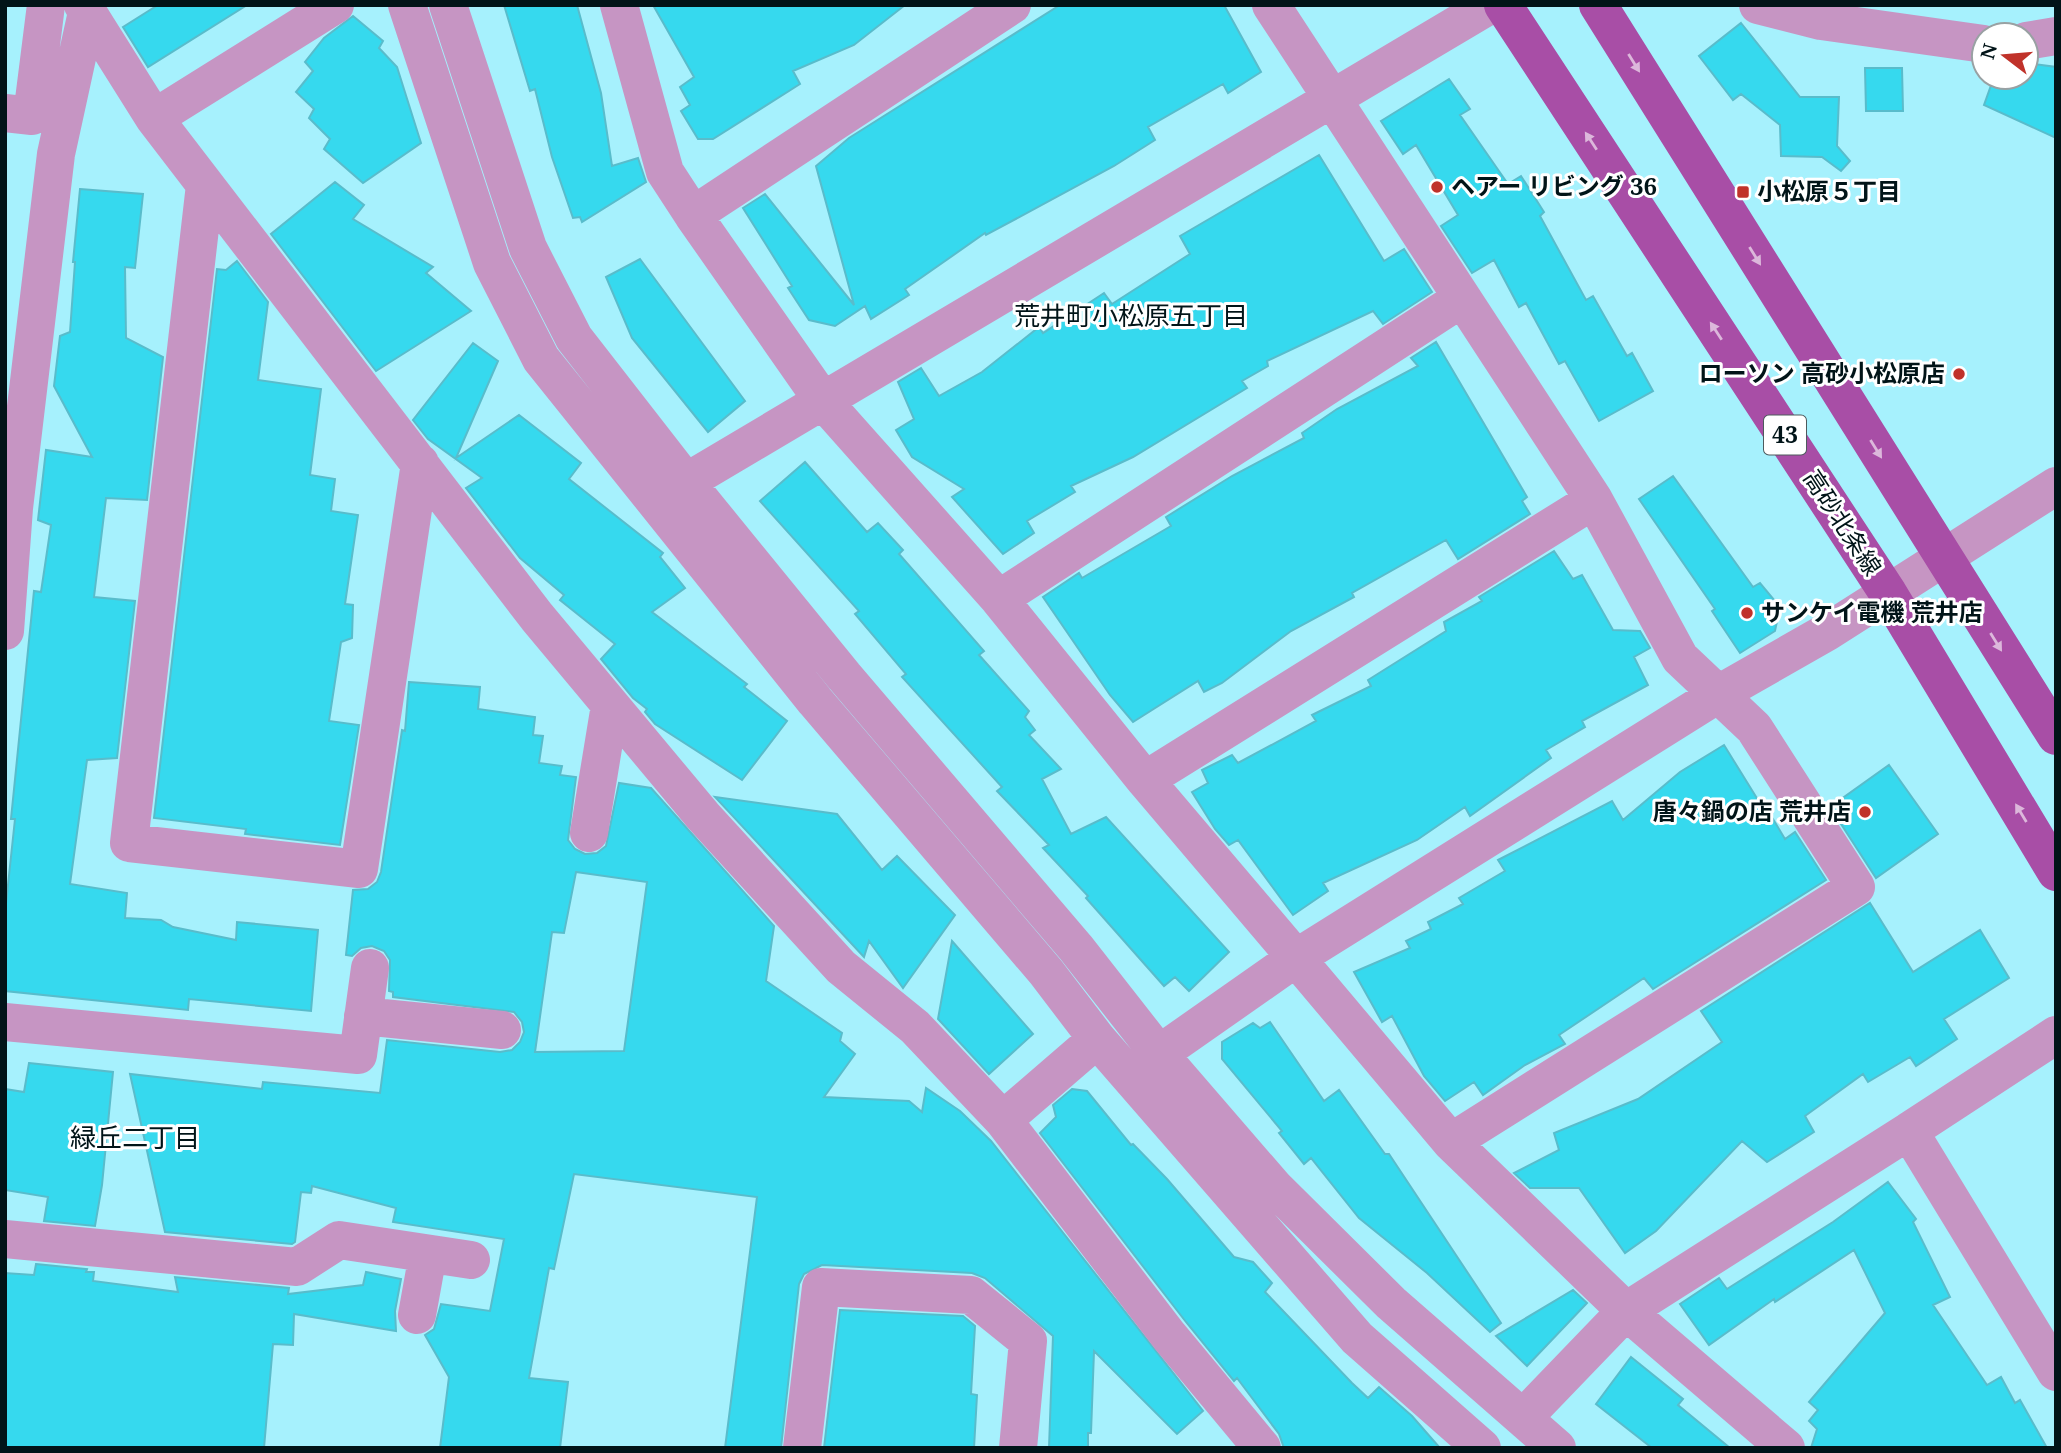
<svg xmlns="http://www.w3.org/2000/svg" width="2061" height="1453" font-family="'Noto Serif','Noto Sans JP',serif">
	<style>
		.building { fill: #36d9ee; stroke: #59bccb; stroke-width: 2; fill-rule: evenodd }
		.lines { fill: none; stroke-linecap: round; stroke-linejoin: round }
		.street { stroke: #c695c3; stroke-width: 38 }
		.primary { stroke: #a84ea6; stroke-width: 38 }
		.oneway { fill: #dcb8db }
		.poi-dot { fill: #c0322a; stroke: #fff; stroke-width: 2.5 }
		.labels { text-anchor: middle; stroke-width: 6; stroke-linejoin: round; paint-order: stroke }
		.shield { fill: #fff; stroke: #4d5a5d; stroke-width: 2 }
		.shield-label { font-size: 23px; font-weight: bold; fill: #011418 }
		.poi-label { font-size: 24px; font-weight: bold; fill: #011418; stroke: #fff; text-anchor: start }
		.street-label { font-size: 24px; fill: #011418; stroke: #fff }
		.neighbourhood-label { font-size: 26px; fill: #011418; stroke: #fff }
	</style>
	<rect width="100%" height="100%" fill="#a6f1fd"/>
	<path class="building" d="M158,5H247L148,67L123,27Z
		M504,5H577L601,93L612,166L638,158L646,182L582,222L580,217L573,218L552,157L535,89L530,91Z
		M653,5H905L854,45L793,71L800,84L713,139H698L681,111L690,105L680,87L694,77Z
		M1060,5H1224L1261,72L1228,93L1223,84L1148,127L1155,140L1114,166L986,235L985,233L905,289L909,295L871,319L865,306L835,326L809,320L788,288L792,286L743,208L765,194L854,305L816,166L849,138Z
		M353,16L383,41L379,48L397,67L421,143L363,183L324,149L330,139L309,118L314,109L296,92L313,71L305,62L324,38Z
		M1741,23L1800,97H1839L1837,146L1850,161L1841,171L1822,157L1781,156L1780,125L1741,94L1733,100L1699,56Z
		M2026,63L2056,67V138L1984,105L1994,77H2026Z
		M1865,68H1902L1903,111H1866Z
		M1449,79L1470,109L1460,115L1508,184L1521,176L1544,212L1540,216L1586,300L1593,296L1627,356L1632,353L1653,391L1599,421L1565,361L1559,364L1526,303L1519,307L1494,260L1472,273L1441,226L1458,215L1416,145L1403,154L1381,121Z
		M1319,155L1384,261L1404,249L1432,292L1383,324L1373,311L1267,361L1268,366L1242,381L1247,388L1133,457L1071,486L1075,492L1027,521L1034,533L1003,554L952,497L964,489L912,457L896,430L914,419L898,382L921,368L939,396L982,372L1039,327L1043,333L1104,293L1112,304L1190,254L1180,236Z
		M335,182L364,205L353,219L433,267L426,273L471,311L376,371L271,234Z
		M80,189L143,194L135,268L125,267L126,338L163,357L147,500L106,498L94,597L135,601L117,758L87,760L70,884L127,893L125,918L161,920L173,927L236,940L237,922L318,930L311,1011L189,999L188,1010L5,991V913L15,819H11L34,591L41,592L51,525L38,520L46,450L92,457L54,386L60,336L70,332L75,262H73Z
		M640,259L745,401L708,432L632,338L606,277Z
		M237,261L268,302L258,380L321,389L310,475L335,479L331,511L358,515L345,604L353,605L352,638L341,642L329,721L359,725L340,845L245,834L246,829L154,818L217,269L226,270Z
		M1436,342L1527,497L1522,501L1530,514L1458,559L1446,540L1352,593L1354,597L1291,631L1222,683L1204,692L1198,681L1133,722L1110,695L1043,597L1079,573L1082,578L1171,526L1166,517L1232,476L1304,438L1302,433L1337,409L1418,366L1411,358Z
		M473,343L498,361L456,458L519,415L581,463L569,479L663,553L660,557L685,588L652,612L747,684L744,687L787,721L742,780L655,724L645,712L647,709L633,698L601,659L615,644L560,600L564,595L520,558L466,488L482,478L428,439L413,420Z
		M805,462L867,532L878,523L903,550L899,554L984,651L979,655L1029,711L1025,717L1035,730L1029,735L1061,769L1042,779L1071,834L1106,817L1229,952L1189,991L1175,977L1164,986L1086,898L1088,896L1043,848L1049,845L997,791L1002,787L902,677L906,674L855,614L859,611L760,501Z
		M1673,476L1753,587L1760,583L1780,607L1775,631L1740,653L1712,611L1715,609L1639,499Z
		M1554,551L1573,579L1582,575L1613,630L1640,631L1650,648L1634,657L1648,685L1582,721L1585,727L1546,750L1551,758L1470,816L1465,807L1417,840L1323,883L1328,891L1293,915L1238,840L1229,845L1215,829L1192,792L1208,783L1202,770L1232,755L1238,763L1316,721L1312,715L1371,686L1368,680L1446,631L1444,622L1482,601L1479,597Z
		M409,682L480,687L478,709L535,717L533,735L543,736L539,763L562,766L560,775L576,777L568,840L575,849L585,854L597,853L606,846L619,783L651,788L774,926L766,981L842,1033L840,1041L855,1054L824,1097L909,1101L922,1112L926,1088L960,1111L991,1141L1203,1411L1177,1434L1094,1351L1091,1433H1088V1448H1049L1053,1336L985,1278L972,1273L822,1265L804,1274L799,1284L781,1448H725L757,1197L574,1174L554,1269L549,1268L529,1378L568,1382L560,1448H440L449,1377L425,1335L434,1329L441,1304L490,1311L504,1239L393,1222L396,1208L312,1186L311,1193L301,1192L295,1242L292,1244L165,1232L130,1074L262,1089L263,1082L380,1093L387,1040L500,1052L512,1050L520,1042L524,1032L522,1022L514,1012L393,997V992L389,991L390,960L384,951L372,946L361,948L352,956L346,955L353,890L368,889L377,882L381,872L402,730L405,731ZM576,872L647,882L624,1051L535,1052L552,932L564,933Z
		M1724,745L1771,821L1773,819L1785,839L1795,832L1826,880L1653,989L1644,978L1559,1035L1565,1044L1525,1065L1483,1095L1474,1082L1445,1101L1424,1076L1392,1016L1382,1022L1354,972L1410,948L1406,941L1431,929L1428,922L1463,904L1459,898L1505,871L1498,860L1612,801L1623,820L1680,772Z
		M1889,765L1938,834L1876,878L1830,807Z
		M715,797L837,814L882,870L897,856L955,915L903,988L869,941L864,957Z
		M1870,903L1913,972L1980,930L2009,978L1944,1019L1957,1039L1916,1066L1910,1057L1868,1082L1863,1074L1805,1116L1814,1132L1767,1162L1742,1141L1656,1231L1625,1253L1579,1188H1530L1514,1173L1559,1150L1554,1133L1638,1099L1722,1042L1701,1011Z
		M952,941L1033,1034L989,1074L938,1019Z
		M1270,1022L1324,1101L1339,1090L1385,1154H1389L1501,1323L1490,1332L1427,1273L1359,1218L1311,1158L1304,1164L1279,1133L1282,1131L1222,1059V1042L1253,1023L1260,1028Z
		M29,1063L113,1072L102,1185L95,1226L44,1221L48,1197L5,1190V1089L24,1092Z
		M1072,1089L1087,1091L1131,1145L1133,1144L1167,1179L1234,1257L1253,1262L1272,1283L1265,1292L1352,1383L1368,1398L1379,1387L1412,1416L1440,1448H1284L1279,1434L1237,1378L1234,1381L1186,1322L1040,1133L1056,1117L1053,1105Z
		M1888,1182L1916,1219L1913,1222L1950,1297L1933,1305L1987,1385L2001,1377L2015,1403L2020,1400L2047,1448H1811L1817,1429L1809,1421L1818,1410L1809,1402L1885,1313L1854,1250L1775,1302L1774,1299L1709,1345L1680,1304L1719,1278L1727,1289L1833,1222Z
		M36,1264L87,1269L86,1272H94L93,1281L178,1292L175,1277L289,1288L288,1294L363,1285L366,1272L401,1279L395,1311L396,1331L294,1314L293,1345L273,1344L264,1448H5V1273L34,1275Z
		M1573,1290L1587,1303L1527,1366L1496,1336Z
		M840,1310L963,1316L975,1326L971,1394L977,1395L974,1448H824Z
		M1631,1357L1683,1399L1678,1405L1730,1448H1652L1596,1404Z"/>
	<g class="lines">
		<path class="street" d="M83,5L154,118L537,617L703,816L841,967L915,1027L1003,1120L1169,1336L1262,1448
			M407,5L492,263L541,359L815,701L1046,972L1097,1039L1357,1338L1482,1448
			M448,5L528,248L574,338L686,482L844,676L1076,948L1159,1054L1274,1187L1391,1303L1557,1448
			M619,5L665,172L693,215L1012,5
			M1758,5L1821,21L1984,44
			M2026,41L2056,36
			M5,113L32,116L46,5
			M154,118L335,5
			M205,185L129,843L359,869L420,463
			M693,215L823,401L999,599L1461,299
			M686,482L1490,5
			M999,599L1145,780L1594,500
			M5,631L14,508L56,154L87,12
			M1145,780L1296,958L1720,693L1827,632L2056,486
			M589,833L610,705
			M363,1016L502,1030
			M5,1022L358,1055L370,968
			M1159,1054L1296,958L1451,1142L1856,887L1754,728L1680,658L1594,500L1271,5
			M1003,1120L1097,1039
			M1909,1131L2056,1035
			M1451,1142L1626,1311L1523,1418
			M5,1239L297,1267L339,1240L471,1260
			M417,1315L428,1254
			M802,1448L821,1287L971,1295L1028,1341L1018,1448
			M1786,1448L1626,1311L1909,1131L2056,1372"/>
		<path class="primary" d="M1503,5L1888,593L2056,872
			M1598,5L2056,736"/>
	</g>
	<defs><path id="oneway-solid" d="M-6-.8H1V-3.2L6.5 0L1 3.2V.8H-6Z" transform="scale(1.75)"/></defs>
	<g class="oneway">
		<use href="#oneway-solid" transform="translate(1634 63) rotate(58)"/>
		<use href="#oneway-solid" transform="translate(1591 141) rotate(-123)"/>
		<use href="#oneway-solid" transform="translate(1755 256) rotate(58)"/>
		<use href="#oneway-solid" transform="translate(1716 331) rotate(-123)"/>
		<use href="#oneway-solid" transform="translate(1876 449) rotate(58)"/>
		<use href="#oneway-solid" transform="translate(1996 642) rotate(58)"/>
		<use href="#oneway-solid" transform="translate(2021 813) rotate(-121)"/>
	</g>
	<g class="poi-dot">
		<circle cx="1437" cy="187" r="7"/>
		<rect x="1736" y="185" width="14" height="14" rx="3.5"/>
		<circle cx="1959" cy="374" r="7"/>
		<circle cx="1747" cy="613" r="7"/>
		<circle cx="1865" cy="812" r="7"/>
	</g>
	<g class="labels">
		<rect class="shield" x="1764" y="415.5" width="42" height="39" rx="5"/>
		<g class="shield-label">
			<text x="1785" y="443">43</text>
		</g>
		<g class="poi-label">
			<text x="1451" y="195">ヘアー リビング 36</text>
			<text x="1757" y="200">小松原５丁目</text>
			<text x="1945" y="382" text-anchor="end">ローソン 高砂小松原店</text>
			<text x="1761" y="621">サンケイ電機 荒井店</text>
			<text x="1851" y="820" text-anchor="end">唐々鍋の店 荒井店</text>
		</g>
		<g class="street-label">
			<text transform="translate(1842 523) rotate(57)" y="8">高砂北条線</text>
		</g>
		<g class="neighbourhood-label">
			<text x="1131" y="325">荒井町小松原五丁目</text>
			<text x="135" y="1147">緑丘二丁目</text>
		</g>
	</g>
	<rect width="2061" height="1453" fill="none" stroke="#011418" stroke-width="14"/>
	<g transform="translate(2005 56) rotate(286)"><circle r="33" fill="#ffffff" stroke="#99a1a3" stroke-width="2"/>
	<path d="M0-5L12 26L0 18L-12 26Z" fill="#c0322a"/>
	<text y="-10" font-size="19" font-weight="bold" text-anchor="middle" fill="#011418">N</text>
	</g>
</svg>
